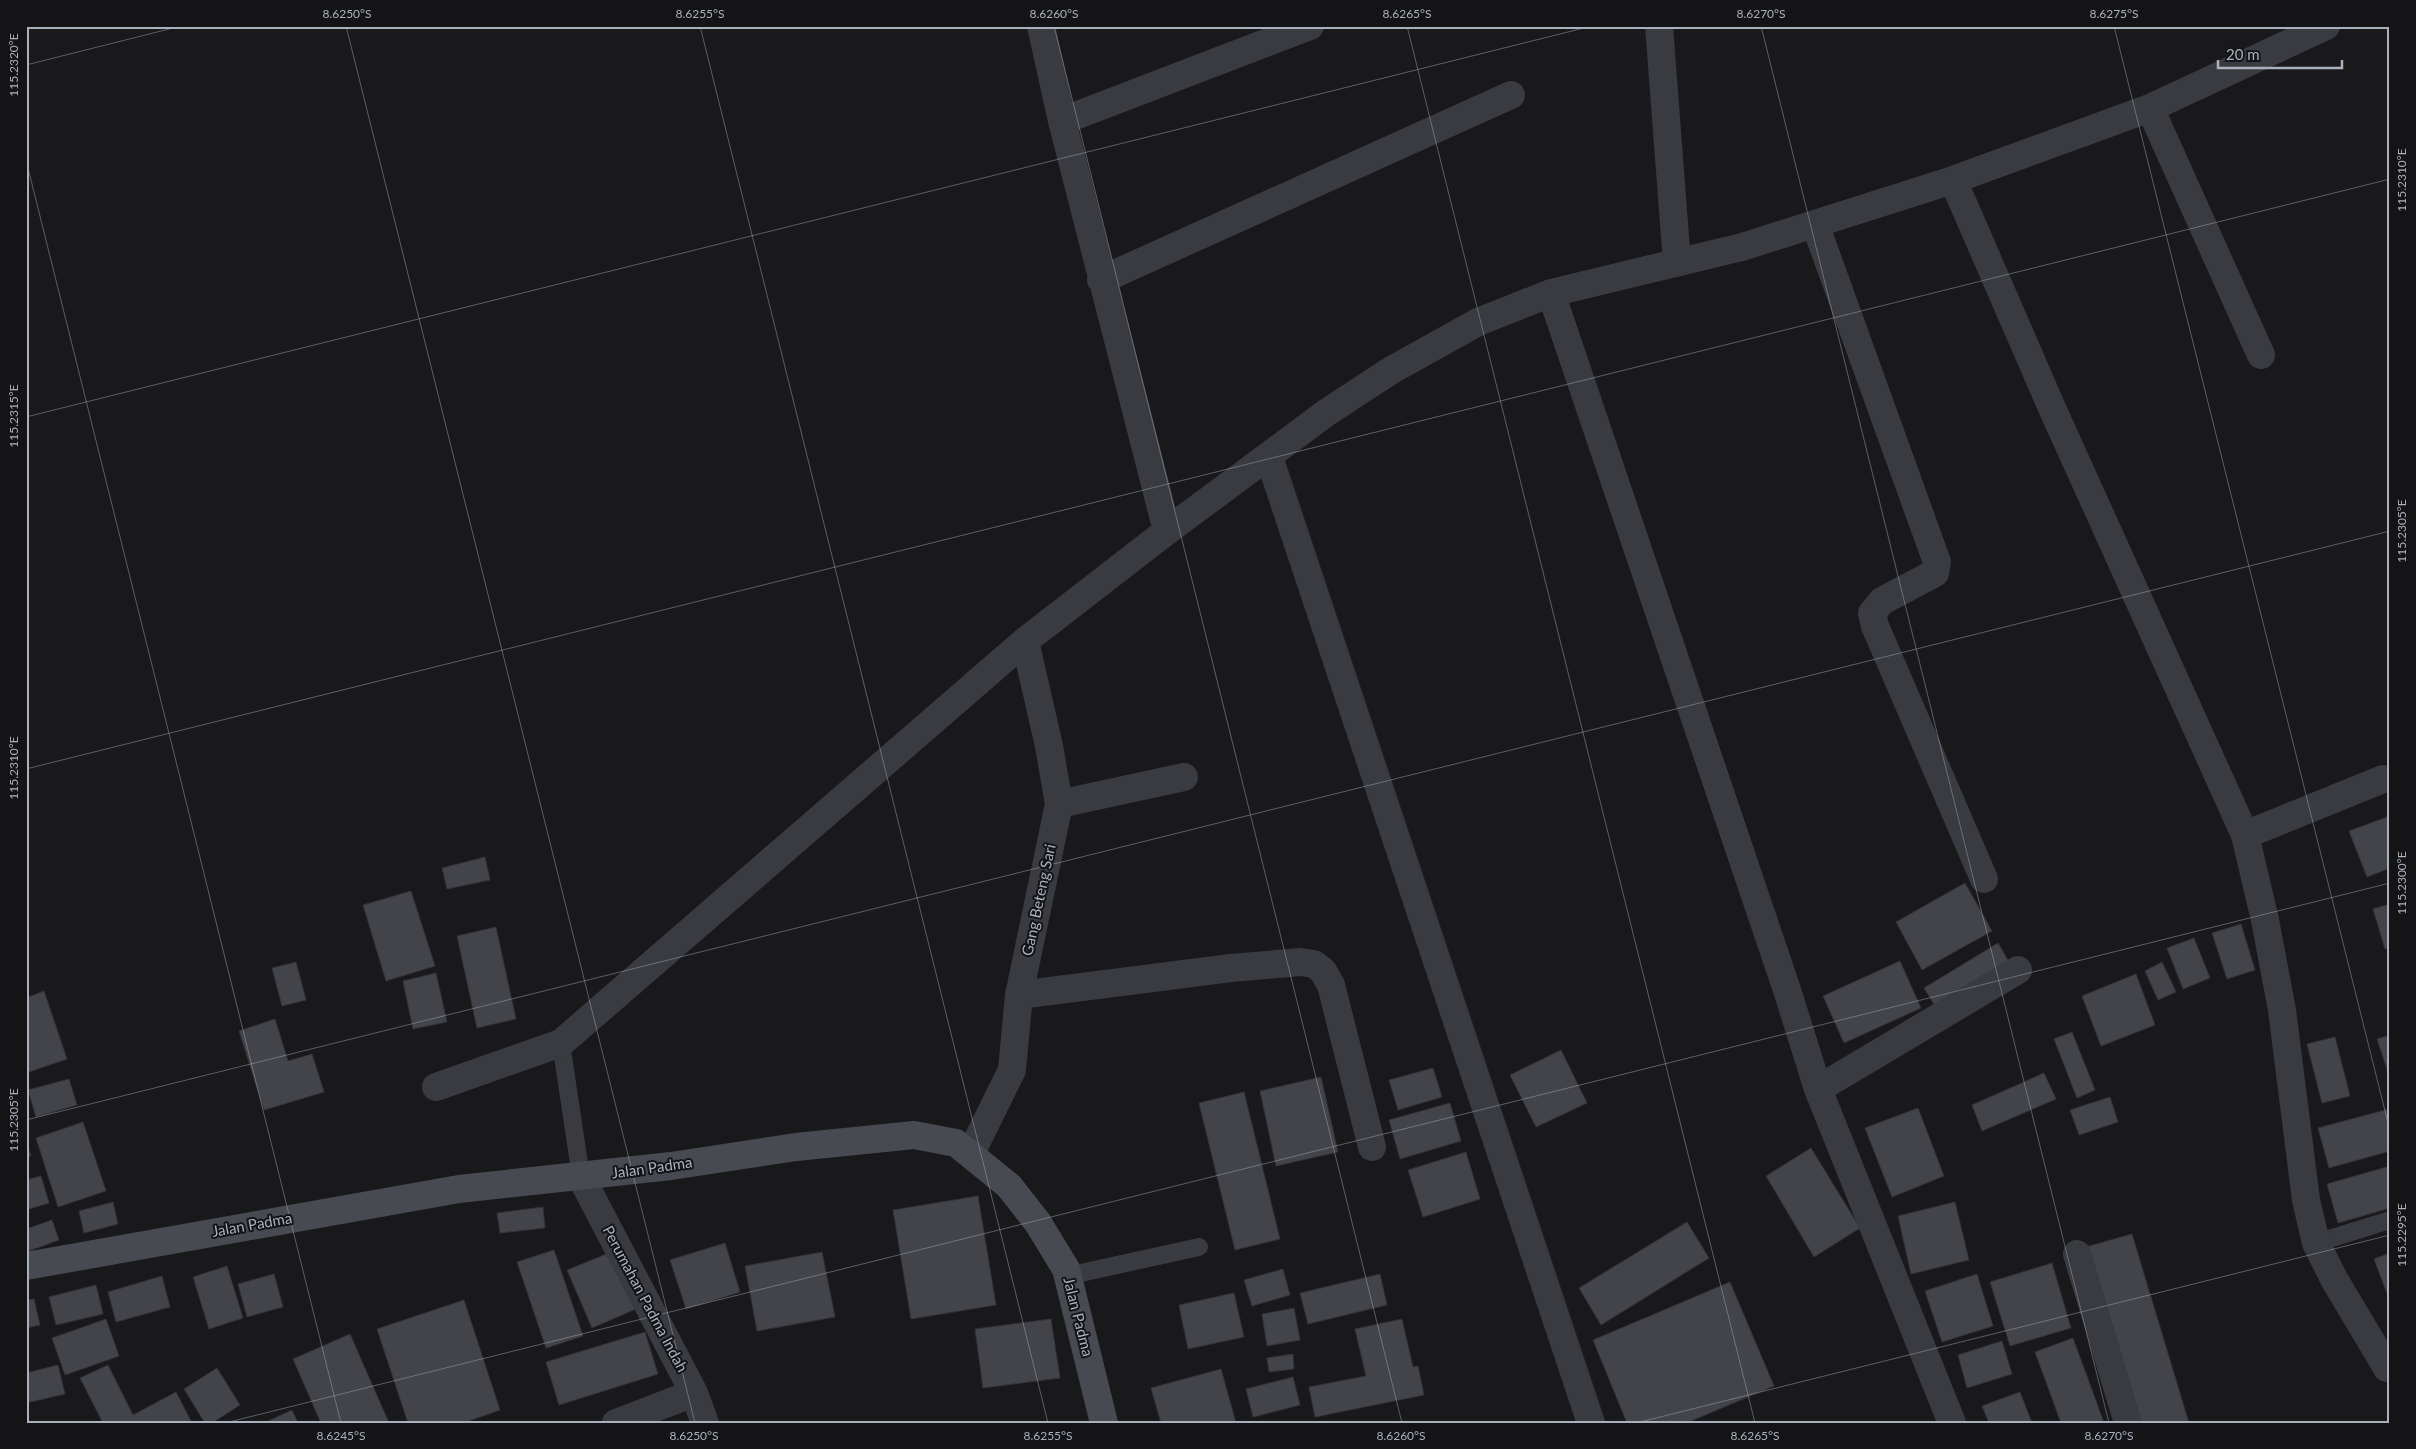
<svg xmlns="http://www.w3.org/2000/svg" width="2416" height="1449" font-family="Lato,sans-serif">
	<style>
		.building { fill: #434449; stroke: #333338 }
		.lines { fill: none; stroke-linecap: round; stroke-linejoin: round }
		.lane { stroke: #393b41; stroke-width: 18 }
		.street { stroke: #393b41; stroke-width: 28 }
		.secondary { stroke: #474a51; stroke-width: 28 }
		.ticks { fill: none; stroke: #aab1bc; stroke-width: 1; stroke-opacity: 0.45 }
		.labels { text-anchor: middle; stroke-width: 4; stroke-linejoin: round; paint-order: stroke }
		.street-label { font-size: 15px; fill: #aab1bc; stroke: #141417 }
		.neatline { fill: none; stroke: #aab1bc; stroke-width: 2 }
		.ticks-label { font-size: 12px; text-anchor: middle; fill: #aab1bc }
	</style>
	<rect width="100%" height="100%" fill="#19191b"/>
	<path class="building" d="M2390,816V868L2367,877L2349,831Z
		M485,857L490,880L447,889L442,868Z
		M1965,883L1992,931L1922,970L1896,922Z
		M411,891L435,966L386,981L363,905Z
		M2390,904V948L2385,949L2373,909Z
		M2241,924L2255,970L2227,979L2212,933Z
		M496,927L516,1019L477,1028L457,936Z
		M2194,938L2210,978L2183,989L2167,948Z
		M1998,943L2009,962L1935,1006L1924,988Z
		M1900,961L1921,1008L1844,1043L1823,996Z
		M296,962L306,1000L282,1006L272,968Z
		M2162,962L2176,992L2158,1000L2145,971Z
		M436,973L447,1022L413,1029L403,981Z
		M2136,974L2155,1025L2101,1046L2082,996Z
		M44,991L67,1059L26,1073V998Z
		M275,1019L288,1061L312,1054L324,1092L264,1110L239,1031Z
		M2072,1032L2095,1090L2077,1098L2054,1039Z
		M2390,1035V1071L2388,1072L2377,1039Z
		M2335,1037L2350,1096L2322,1103L2307,1044Z
		M1561,1050L1587,1103L1536,1127L1510,1075Z
		M1433,1068L1442,1097L1398,1110L1389,1080Z
		M2044,1073L2056,1099L1982,1131L1972,1105Z
		M1321,1077L1338,1152L1276,1166L1260,1091Z
		M69,1079L77,1105L36,1117L28,1090Z
		M1244,1092L1280,1239L1235,1250L1199,1103Z
		M2110,1097L2118,1122L2079,1135L2070,1110Z
		M1450,1103L1461,1141L1400,1159L1389,1120Z
		M1918,1108L1944,1176L1892,1197L1865,1128Z
		M2389,1109L2390,1151L2329,1168L2318,1128Z
		M83,1122L106,1191L58,1207L36,1138Z
		M26,1141L31,1156L26,1157Z
		M1811,1148L1860,1228L1814,1257L1766,1176Z
		M1466,1152L1480,1199L1423,1217L1408,1170Z
		M2390,1166V1208L2338,1223L2327,1184Z
		M41,1176L49,1203L26,1210V1180Z
		M978,1196L996,1305L911,1319L893,1210Z
		M113,1202L118,1224L84,1233L79,1211Z
		M1955,1202L1969,1260L1911,1274L1898,1216Z
		M543,1207L545,1228L500,1233L497,1213Z
		M52,1220L59,1240L26,1252V1229Z
		M1687,1222L1709,1258L1601,1325L1579,1288Z
		M2132,1234L2189,1423H2139L2086,1247Z
		M725,1243L740,1292L686,1309L670,1260Z
		M554,1250L583,1336L546,1348L517,1262Z
		M614,1251L638,1308L592,1328L567,1270Z
		M822,1252L835,1317L757,1331L745,1266Z
		M2390,1253V1301L2374,1259Z
		M2052,1263L2071,1328L2010,1346L1990,1282Z
		M227,1266L243,1318L209,1329L193,1277Z
		M1283,1269L1290,1295L1252,1306L1244,1280Z
		M274,1274L283,1307L247,1317L238,1284Z
		M1380,1274L1387,1305L1308,1324L1300,1293Z
		M1977,1274L1993,1326L1942,1342L1925,1291Z
		M162,1276L170,1307L116,1322L108,1292Z
		M1730,1282L1774,1386L1686,1423H1627L1593,1340Z
		M96,1285L103,1314L56,1325L49,1297Z
		M1234,1293L1244,1337L1188,1349L1179,1305Z
		M34,1299L40,1325L26,1328V1300Z
		M464,1300L500,1410L463,1423H408L377,1329Z
		M1294,1308L1300,1340L1267,1346L1262,1314Z
		M106,1319L119,1356L65,1375L52,1338Z
		M1051,1319L1060,1378L983,1388L975,1329Z
		M1402,1319L1413,1367L1418,1366L1424,1395L1315,1417L1309,1387L1366,1376L1355,1329Z
		M645,1332L658,1374L559,1405L546,1362Z
		M350,1334L389,1423H321L293,1359Z
		M2073,1338L2104,1423H2061L2035,1352Z
		M2002,1341L2012,1374L1967,1388L1958,1355Z
		M1293,1354L1294,1369L1269,1372L1267,1358Z
		M58,1365L65,1394L26,1403V1373Z
		M108,1365L133,1415L176,1392L192,1423H103L80,1378Z
		M217,1368L240,1405L212,1423H205L184,1389Z
		M1221,1369L1236,1423H1161L1151,1388Z
		M1293,1377L1300,1405L1253,1417L1246,1389Z
		M2020,1392L2032,1423H1989L1982,1406Z
		M292,1410L298,1423H264Z"/>
	<g class="lines">
		<path class="lane" d="M561,1043L581,1177
			M2316,1243L2390,1220
			M1067,1276L1199,1247"/>
		<path class="street" d="M1041,26L1062,121L1167,531
			M1659,26L1677,263
			M2150,108L2261,355
			M1062,121L1310,26
			M1953,180L2052,408L2245,835L2265,920L2282,1010L2306,1200L2316,1243L2334,1279L2387,1368
			M1815,224L1937,562L1935,573L1882,601L1872,613L1875,626L1984,879
			M1101,280L1511,95
			M1551,293L1787,990L1818,1089L1952,1423
			M1269,457L1591,1423
			M1059,804L1184,777
			M2245,835L2383,779
			M1019,995L1231,968L1300,962L1314,964L1323,971L1331,985L1372,1147
			M436,1087L561,1043L1025,641L1167,531L1326,413L1390,371L1478,322L1551,293L1742,247L1953,180L2150,108L2326,26
			M1818,1089L2018,970
			M971,1153L1012,1070L1019,995L1059,804L1049,746L1025,641
			M581,1177L694,1393L705,1423
			M2077,1254L2128,1423
			M616,1423L694,1393"/>
		<path class="secondary" d="M26,1266L459,1189L671,1166L796,1147L914,1135L956,1143L1009,1186L1038,1223L1066,1269L1104,1423"/>
	</g>
	<path class="ticks" d="M346,26L695,1423M700,26L1048,1423M1054,26L1402,1423M1407,26L1755,1423M1761,26L2109,1423M2114,26L2390,1131M26,65L181,26M26,160L341,1423M26,417L1592,26M26,769L2390,179M26,1120L2390,531M225,1423L2390,883M1636,1423L2390,1235"/>
	<g class="labels">
		<g class="street-label">
			<text transform="translate(1039 900) rotate(-78)" y="5">Gang Beteng Sari</text>
			<text transform="translate(652 1168) rotate(-8)" y="5">Jalan Padma</text>
			<text transform="translate(252 1225) rotate(-10)" y="5">Jalan Padma</text>
			<text transform="translate(645 1299) rotate(62)" y="5">Perumahan Padma Indah</text>
			<text transform="translate(1078 1317) rotate(76)" y="5">Jalan Padma</text>
		</g>
	</g>
	<rect width="2416" height="1449" fill="none" stroke="#141417" stroke-width="55"/>
	<path d="M2218 60v8h124v-8" fill="none" stroke="#aab1bc" stroke-width="2.5"/>
	<text x="2226" y="60" font-size="15" fill="#aab1bc" stroke="#141417" stroke-width="4" paint-order="stroke">20 m</text>
	<rect x="28" y="28" width="2360" height="1394" class="neatline"/>
	<g class="ticks-label">
		<text x="347" y="18">8.6250°S</text>
		<text x="700" y="18">8.6255°S</text>
		<text x="1054" y="18">8.6260°S</text>
		<text x="1407" y="18">8.6265°S</text>
		<text x="1761" y="18">8.6270°S</text>
		<text x="2114" y="18">8.6275°S</text>
		<text transform="translate(14 65) rotate(-90)" y="4">115.2320°E</text>
		<text transform="translate(2402 180) rotate(-90)" y="4">115.2310°E</text>
		<text transform="translate(14 416) rotate(-90)" y="4">115.2315°E</text>
		<text transform="translate(2402 531) rotate(-90)" y="4">115.2305°E</text>
		<text transform="translate(14 768) rotate(-90)" y="4">115.2310°E</text>
		<text transform="translate(2402 883) rotate(-90)" y="4">115.2300°E</text>
		<text transform="translate(14 1120) rotate(-90)" y="4">115.2305°E</text>
		<text transform="translate(2402 1235) rotate(-90)" y="4">115.2295°E</text>
		<text x="341" y="1440">8.6245°S</text>
		<text x="694" y="1440">8.6250°S</text>
		<text x="1048" y="1440">8.6255°S</text>
		<text x="1401" y="1440">8.6260°S</text>
		<text x="1755" y="1440">8.6265°S</text>
		<text x="2109" y="1440">8.6270°S</text>
	</g>
</svg>
